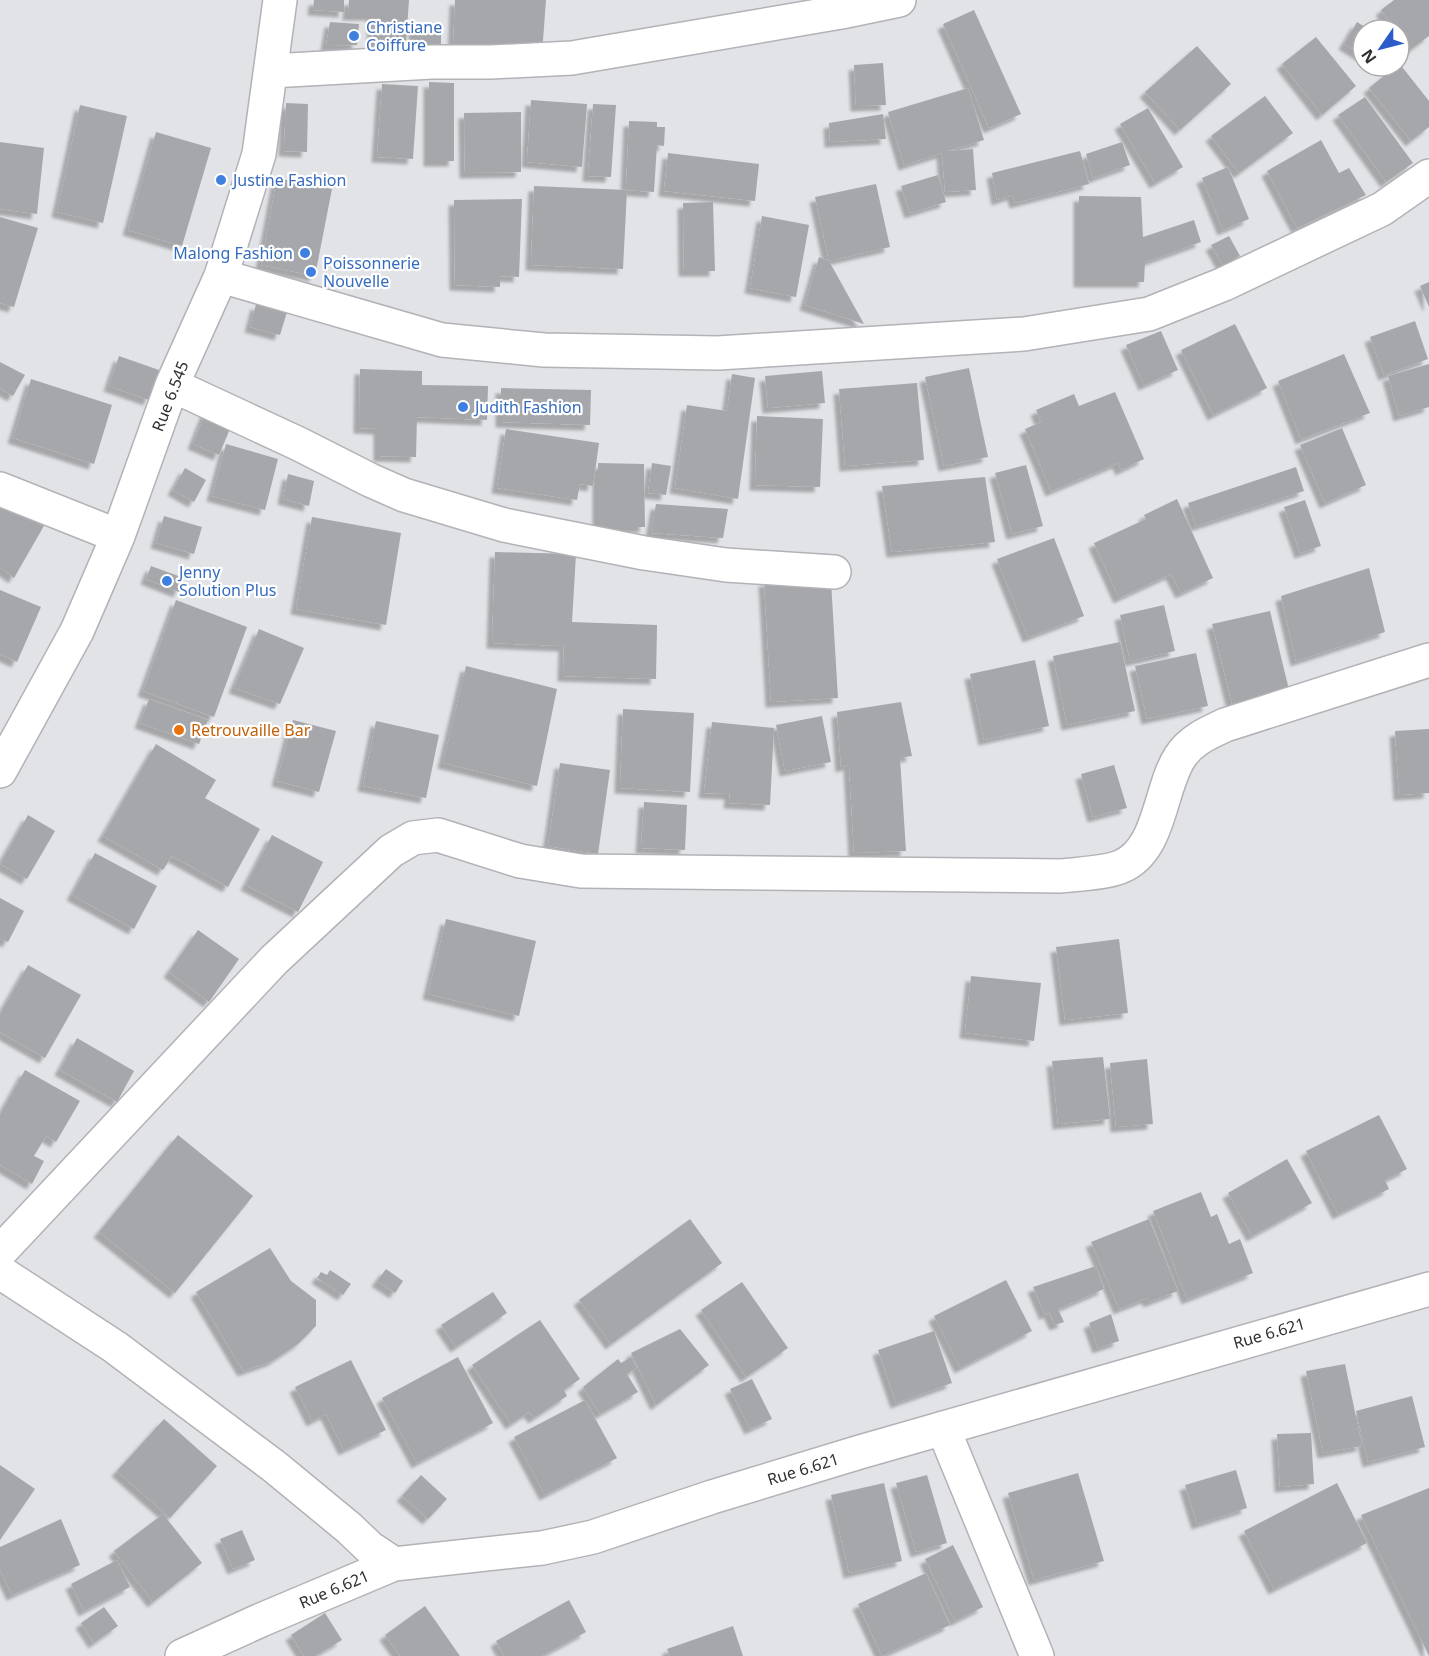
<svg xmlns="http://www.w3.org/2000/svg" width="1429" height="1656" font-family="'Noto Sans',sans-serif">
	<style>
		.building { fill: #a6a7ab; filter: url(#shadow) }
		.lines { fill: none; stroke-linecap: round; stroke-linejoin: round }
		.minor-casing { stroke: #b2b2b7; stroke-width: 36 }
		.minor { stroke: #fff; stroke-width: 33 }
		.shop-dot { fill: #3f7fe0; stroke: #fff; stroke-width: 2 }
		.food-dot { fill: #e8710a; stroke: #fff; stroke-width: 2 }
		.labels { text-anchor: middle; stroke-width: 4.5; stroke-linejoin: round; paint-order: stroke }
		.shop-label { font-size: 16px; fill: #366cbe; stroke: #fff; text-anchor: start }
		.street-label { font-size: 16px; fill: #2f2f31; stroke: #fff }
		.food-label { font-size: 16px; fill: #c56008; stroke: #fff; text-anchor: start }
	</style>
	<defs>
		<filter id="shadow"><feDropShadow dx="-5.5" dy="5.5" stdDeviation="1.5" flood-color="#0004"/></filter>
	</defs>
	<rect width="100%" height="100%" fill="#e2e3e7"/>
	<path class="building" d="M314,0H344V12L313,10Z
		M349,0H409L406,44L373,42L372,15H348Z
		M455,0H546L542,54L453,50Z
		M1394,0H1429V36L1410,50L1399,35V30H1395L1381,10Z
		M974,10L1021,114L989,128L943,24Z
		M330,22L359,24L357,45L326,46Z
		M1357,22L1370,30H1363V56L1344,44Z
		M414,25H441V51L414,50Z
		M1316,37L1356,86L1322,115L1282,64Z
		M1197,46L1231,84L1180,130L1145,92Z
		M883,63L886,105L856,106L854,65Z
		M1399,63L1429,101V127L1411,141L1369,88L1396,66H1399Z
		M429,82L454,83V161H429Z
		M382,84L418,86L413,159L377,157Z
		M968,88L984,140L947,151L973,149L976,190L945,192L942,153L904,165L888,112Z
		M1265,96L1293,133L1239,173L1211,136Z
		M1365,97L1413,163L1386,182L1338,115Z
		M531,100L587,104L582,167L527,162Z
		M286,103L308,104L307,152L284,151Z
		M593,104L616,105L611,177L588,176Z
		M80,105L127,116L103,223L57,212Z
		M1148,108L1183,167L1155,183L1120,124Z
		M521,112V172L465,173L464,113Z
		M883,114L886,139L830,142L829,123Z
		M629,121L657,122V127H665L664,146L657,145L654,192L626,190Z
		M156,132L211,148L182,246L128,230Z
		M1321,140L1339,173L1349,168L1366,195L1297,228L1267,171Z
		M0,142L44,148L37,214L0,209Z
		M1122,142L1130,165L1093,178L1086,154Z
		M1080,151L1089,184L1015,203L1013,195L997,200L992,173Z
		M668,153L759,164L755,201L664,191Z
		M1228,167L1249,219L1223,230L1202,178Z
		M938,175L946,202L910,213L901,186Z
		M277,178L332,189L315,276L261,265Z
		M876,184L890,247L829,261L815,197Z
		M534,186L627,190L623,269L531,265Z
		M1079,196L1141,197L1143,237L1194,220L1201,242L1145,262L1144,282H1079Z
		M522,199L519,277L500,276V287L455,285L454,200Z
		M713,202L715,271H684L683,203Z
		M762,216L809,225L796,297L750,288Z
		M0,217L38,228L14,307L0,303Z
		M1229,236L1240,256L1223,266L1211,245Z
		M819,257L829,261L864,324L805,305Z
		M1429,282V307L1420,286Z
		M256,304L287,312L280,335L250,327Z
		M1415,321L1428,359L1384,375L1370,337Z
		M1235,324L1267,388L1213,415L1181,350Z
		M1161,331L1178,370L1144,385L1126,345Z
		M1344,354L1370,413L1301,439L1278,381Z
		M119,356L159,370L149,400L109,386Z
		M0,362L25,375L13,396L0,388Z
		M1429,364V407L1399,416L1388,376Z
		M969,368L988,457L944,466L925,377Z
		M360,369L422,371V385L488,386L487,420L417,417L416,457L379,456V429L359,428Z
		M822,371L825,403L768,408L765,376Z
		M732,374L755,378L738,499L675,488L687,405L727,411Z
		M31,379L112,405L94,464L13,438Z
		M917,383L924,460L845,466L839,389Z
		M501,388L591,390L590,425L501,422Z
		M1115,392L1144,459L1121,470L1118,463L1051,491L1025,429L1041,422L1036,410L1074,394L1079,406Z
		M208,406L235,417L219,455L193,444Z
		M757,416L823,419L820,487L755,485Z
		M1342,428L1366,485L1325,503L1300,445Z
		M506,429L599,443L593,486L580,484L577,500L497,488Z
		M226,444L278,459L265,510L212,496Z
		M598,463L644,464L645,527H598Z
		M652,463L671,466L666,495L648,493Z
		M1026,465L1043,526L1012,534L995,473Z
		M1296,467L1304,491L1196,526L1188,503Z
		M185,468L206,480L194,502L173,490Z
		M288,474L314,481L309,506L283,499Z
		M985,477L995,542L892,552L882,486Z
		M0,499L45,524L14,578L0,567Z
		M1177,499L1213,578L1181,593L1171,574L1119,598L1094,543L1146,519L1144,515Z
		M1305,500L1321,546L1300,553L1284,507Z
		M656,504L728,509L723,538L651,533Z
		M164,516L202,527L194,554L156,543Z
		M312,517L401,533L386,625L296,609Z
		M1054,538L1084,616L1028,637L997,559Z
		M495,552L576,554L572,622L657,625L656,679L563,676L564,646L492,643Z
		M151,566L184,578L179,592L146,579Z
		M1369,568L1385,632L1296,661L1281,596Z
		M764,581H831L838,698L771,702Z
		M0,590L41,607L17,662L0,654Z
		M176,600L247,627L214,717L143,691Z
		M1164,605L1175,651L1130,661L1120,615Z
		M1270,611L1290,694L1233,708L1212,624Z
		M259,629L304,648L280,704L234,688Z
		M1120,642L1135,711L1067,725L1053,656Z
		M1196,653L1208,706L1147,719L1135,666Z
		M1035,660L1049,726L984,740L970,674Z
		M466,666L557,689L537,786L443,763Z
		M149,699L208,720L199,744L140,723Z
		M901,702L912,756L900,758L906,851L854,853L849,765L841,767L837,712Z
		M623,709L694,713L690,792L620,788Z
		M822,716L831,762L785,771L776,725Z
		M293,720L336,731L319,792L277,781Z
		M376,721L439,735L426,798L363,786Z
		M712,722L774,728L770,805L729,803L730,794L704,793Z
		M1429,729V793L1399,795L1395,731Z
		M156,744L216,780L205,798L260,829L228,887L172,856L163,870L103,836Z
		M560,763L610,770L598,854L548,846Z
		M1114,765L1127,808L1093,817L1081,774Z
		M644,802L687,805L685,850L641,848Z
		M28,815L55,831L27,879L0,864Z
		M272,835L323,862L298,912L246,885Z
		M95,853L157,886L134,929L72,895Z
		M0,898L24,911L8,942L0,938Z
		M446,919L536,941L519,1016L428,994Z
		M198,930L239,959L209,1002L169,972Z
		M1119,939L1128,1013L1065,1020L1056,947Z
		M28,965L81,995L45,1058L0,1032V1014Z
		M971,976L1041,983L1034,1041L965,1033Z
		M77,1038L134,1071L117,1102L60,1070Z
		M1103,1057L1110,1119L1058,1124L1052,1061Z
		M1147,1059L1153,1124L1116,1127L1110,1063Z
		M25,1070L80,1101L56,1142L46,1136L34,1156L44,1161L32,1184L0,1165V1115Z
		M1379,1115L1407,1169L1385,1180L1389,1189L1338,1214L1306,1151Z
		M178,1135L253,1196L175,1293L99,1232Z
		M1287,1159L1312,1203L1252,1236L1228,1193Z
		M1201,1192L1211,1217L1217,1214L1229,1244L1240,1239L1253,1273L1187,1299L1153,1211Z
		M690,1219L722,1263L611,1344L579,1300Z
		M1149,1219L1178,1291L1149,1302L1147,1298L1119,1309L1091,1242Z
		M270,1248L291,1281L316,1300V1326L298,1344L272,1361L243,1371L196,1292Z
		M1096,1266L1104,1289L1058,1309L1064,1322L1055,1325L1049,1312L1045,1315L1033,1287Z
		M386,1269L403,1281L395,1293L377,1281Z
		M330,1270L351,1284L343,1295L317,1278L321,1272L327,1275Z
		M1006,1280L1032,1331L960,1368L934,1316Z
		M742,1282L788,1348L746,1377L701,1310Z
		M493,1292L507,1313L456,1347L441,1325Z
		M1111,1314L1119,1341L1098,1348L1089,1323Z
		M540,1320L580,1379L564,1390L567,1396L534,1418L529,1412L511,1424L472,1365Z
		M680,1329L709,1365L656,1405L631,1353Z
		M934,1331L952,1383L896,1403L878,1350Z
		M458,1357L493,1423L417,1463L382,1398Z
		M631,1357L637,1368L627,1374L638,1392L600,1414L583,1387L618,1359L621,1363Z
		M351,1360L386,1430L344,1450L326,1414L312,1421L295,1387Z
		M1345,1364L1362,1446L1323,1453L1306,1371Z
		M752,1379L772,1419L750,1429L730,1389Z
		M1412,1396L1425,1447L1368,1462L1356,1411Z
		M585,1400L617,1458L545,1495L514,1437Z
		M164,1419L217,1466L170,1518L117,1471Z
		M1311,1433L1314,1484L1280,1487L1277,1434Z
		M0,1465L35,1489L0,1540Z
		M1236,1470L1247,1508L1197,1524L1185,1485Z
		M1078,1473L1104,1561L1034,1580L1008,1493Z
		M421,1475L447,1499L428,1519L402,1496Z
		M927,1475L947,1543L916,1552L896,1483Z
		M884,1483L902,1561L849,1573L831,1495Z
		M1337,1483L1367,1543L1274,1589L1244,1531Z
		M1429,1488V1656L1361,1515Z
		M163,1514L202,1563L153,1602L114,1551Z
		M61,1519L80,1565L12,1595L0,1570V1547Z
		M242,1530L255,1560L233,1569L220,1539Z
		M953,1545L983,1607L955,1621L925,1559Z
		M117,1560L130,1587L84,1611L71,1584Z
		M926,1573L950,1625L882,1656L858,1604Z
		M569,1600L586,1632L542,1656H504L496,1641Z
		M425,1606L460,1656H400L385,1635Z
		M104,1607L118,1626L94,1643L81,1623Z
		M325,1613L342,1640L315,1656H304L291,1635Z
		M733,1626L743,1656H670L667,1649Z"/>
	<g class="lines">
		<g class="minor-casing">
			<path id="minor" d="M271,71L432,62H491L572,58L841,12L899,0
				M221,276L442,340L544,350L718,353L1024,334L1149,314L1224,284L1382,209L1429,176
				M172,385L299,444L370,480L404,495L504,525L644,553L726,565L834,572
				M0,489L118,536
				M0,771L77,631L118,536L172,385L221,276L259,154L280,0
				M0,1252L274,960L391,851L413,838L438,835L520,861L581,871L1061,876C1077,874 1106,873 1120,867C1161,851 1159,789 1180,757C1191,740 1208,733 1225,725L1429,660
				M0,1272L115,1347L275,1467L349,1528L370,1548L394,1564
				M943,1428L1037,1656
				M182,1656L261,1620L394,1564L542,1548L593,1537L712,1497L860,1452L1429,1289"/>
		</g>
		<use href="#minor" class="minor"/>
	</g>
	<g class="shop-dot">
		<circle cx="354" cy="36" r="6"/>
		<circle cx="221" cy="180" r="6"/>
		<circle cx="305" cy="253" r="6"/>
		<circle cx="311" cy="272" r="6"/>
		<circle cx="463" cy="407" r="6"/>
		<circle cx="167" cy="581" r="6"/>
	</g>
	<circle class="food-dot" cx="179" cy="730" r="6"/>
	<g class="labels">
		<g class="shop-label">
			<text x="366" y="33">Christiane<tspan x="366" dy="18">Coiffure</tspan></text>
			<text x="233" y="186">Justine Fashion</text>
			<text x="293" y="259" text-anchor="end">Malong Fashion</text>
			<text x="323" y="269">Poissonnerie<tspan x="323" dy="18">Nouvelle</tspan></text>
			<text x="475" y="413">Judith Fashion</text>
			<text x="179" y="578">Jenny<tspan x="179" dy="18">Solution Plus</tspan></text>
		</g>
		<g class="street-label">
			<text transform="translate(170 396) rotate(-69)" y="6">Rue 6.545</text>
			<text transform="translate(1269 1333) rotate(-16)" y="6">Rue 6.621</text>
			<text transform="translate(803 1469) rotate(-17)" y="6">Rue 6.621</text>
			<text transform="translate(334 1589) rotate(-23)" y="6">Rue 6.621</text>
		</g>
		<g class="food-label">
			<text x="191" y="736">Retrouvaille Bar</text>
		</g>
	</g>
	<g transform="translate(1381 48) rotate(235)"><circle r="28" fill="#ffffff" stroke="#acacad" stroke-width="1.5"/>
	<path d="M0-4.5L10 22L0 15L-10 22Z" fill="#2d5bca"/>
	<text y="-9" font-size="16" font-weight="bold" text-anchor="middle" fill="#2f2f31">N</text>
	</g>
</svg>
